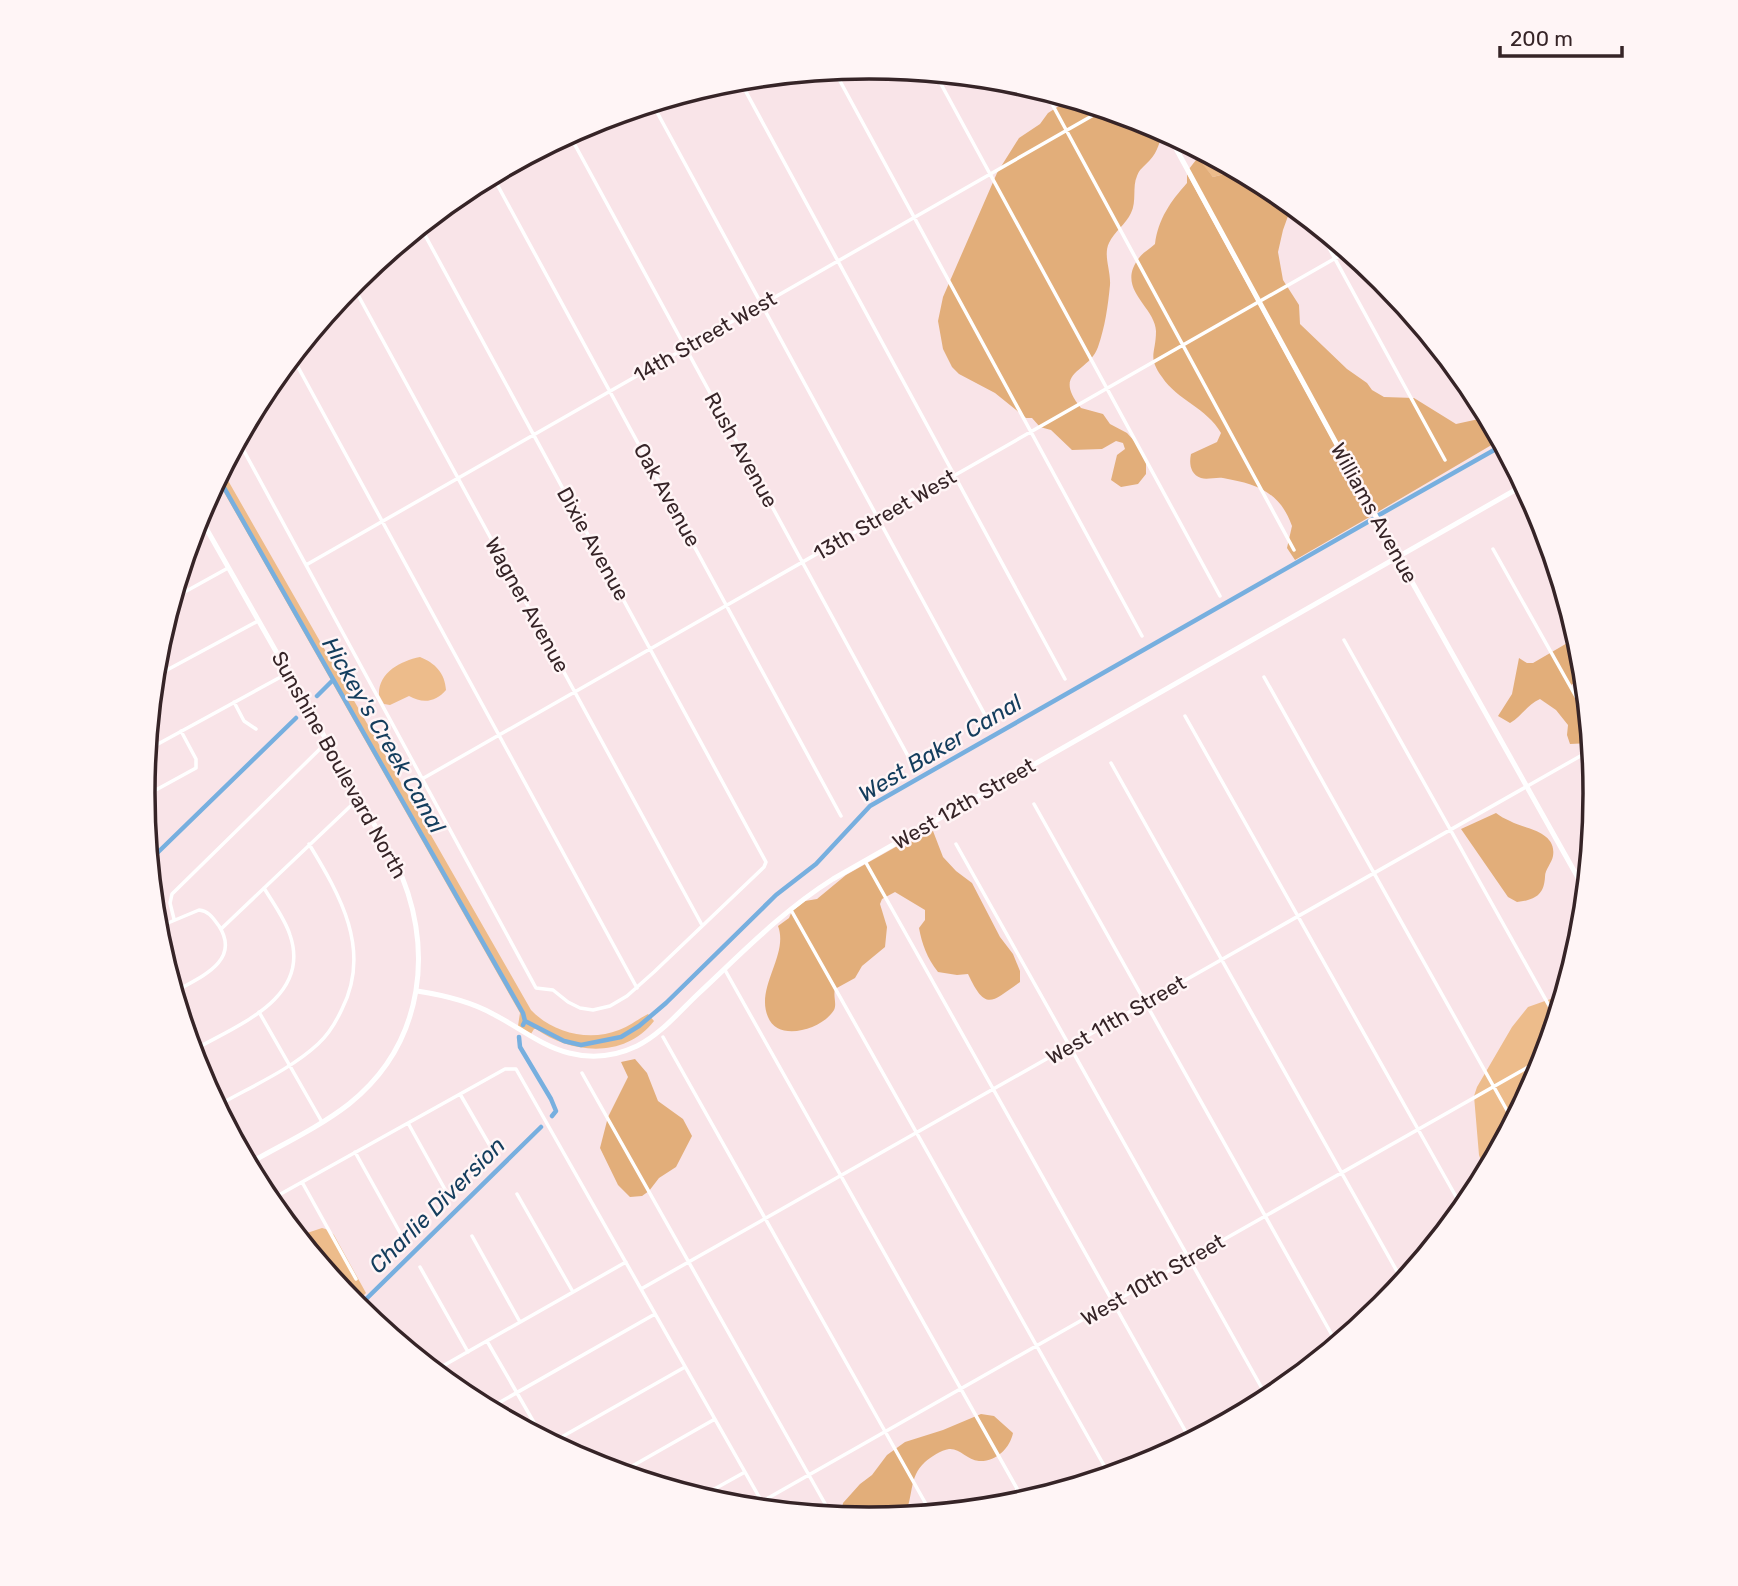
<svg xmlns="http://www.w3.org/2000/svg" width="1738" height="1586" font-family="Rubik,sans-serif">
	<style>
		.green { fill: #edbc8b }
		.forest { fill: #e2ae7a }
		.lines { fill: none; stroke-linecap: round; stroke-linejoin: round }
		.canal { stroke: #77afdf; stroke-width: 4.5 }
		.street { stroke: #fff; stroke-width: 3.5 }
		.secondary { stroke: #fff; stroke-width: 5 }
		.labels { text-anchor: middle; stroke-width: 5; stroke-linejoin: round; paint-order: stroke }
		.street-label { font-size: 21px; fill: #362427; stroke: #fff5f6 }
		.water-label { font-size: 23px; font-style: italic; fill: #143d5d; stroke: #fff5f6 }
		.rim { fill: none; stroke: #362427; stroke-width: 3.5 }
	</style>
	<rect width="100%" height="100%" fill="#f9e4e8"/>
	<path class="green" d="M1180,140L1234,168L1232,172L1213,177L1200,162L1198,153L1189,149Z
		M222,470L531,1010C553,1033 589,1042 619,1030C630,1026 638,1019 648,1014L654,1021C625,1059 571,1054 536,1029H534L531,1034L518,1026L520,1013L217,480Z
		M420,657C435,663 445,673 446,690C436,702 423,704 409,696L390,705L384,704L379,695C378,673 400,661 420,657Z
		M1559,996H1563L1540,1071L1511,1125L1496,1138L1494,1157L1485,1172L1479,1155L1474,1096L1477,1087L1512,1027L1528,1007Z
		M322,1228L329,1230L334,1235L366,1293L354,1305L298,1236Z"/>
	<path class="forest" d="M1070,99L1147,122L1164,132C1159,141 1158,152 1150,160C1144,167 1140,168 1137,176C1132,187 1137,201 1131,213C1126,224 1114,232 1109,243C1103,255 1111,271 1110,285C1108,306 1105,327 1098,347C1089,373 1051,371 1081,408L1103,414L1110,424L1127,433L1138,445L1146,462V474L1138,484L1121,487L1111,480L1117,455L1125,449L1123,443L1116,441L1102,449L1072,450L1051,430L1040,427L1032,418H1026L995,393L959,374L952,367L943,349L938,321L943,297L997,173L1019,138L1040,124L1048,113Z
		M1199,156L1201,162L1213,177L1232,172L1234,168L1273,189L1292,205L1283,230L1278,252L1283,280L1299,305L1300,324L1347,369L1367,383L1372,390L1384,397L1414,398L1456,424L1488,417L1500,440L1376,513L1189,169Z
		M1187,174L1373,515L1295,560L1287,548L1292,526C1280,492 1257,484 1223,478C1216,477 1207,480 1201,478C1190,474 1189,463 1191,454L1217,442L1221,433C1207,408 1177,400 1162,377C1147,356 1156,354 1156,331C1155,306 1115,289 1139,258C1143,252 1150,249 1155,244C1158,219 1171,201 1187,183Z
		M1571,616L1582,652L1584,678L1571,685L1588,716L1591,743L1570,744L1567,735L1568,725L1556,710L1540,699C1527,705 1522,716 1510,723L1498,716L1512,694L1519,658L1527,663H1533L1569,642L1573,638L1570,623Z
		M1496,813C1500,816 1505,819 1510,821C1524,829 1557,831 1553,856C1552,863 1545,869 1545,877C1544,895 1535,900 1517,902L1508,897L1461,829Z
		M933,831L943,857L956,871L972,883L1000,937L1013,954L1020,971V982C991,1002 986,1012 968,974L957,975L938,972C927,958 922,944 919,928L925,920V910L895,892L882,899L880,904L887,927L885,947L862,966L855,978L835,989C833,996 837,1004 834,1010C823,1029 778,1043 768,1017C755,987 789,955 778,926L789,918L792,911L805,901L817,899L846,875L908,840Z
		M635,1059L647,1073L658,1101L683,1119L692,1136L676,1167L659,1178L649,1191L642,1196L630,1197L618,1185L600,1148L608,1117L628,1077L621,1062Z
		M981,1414L994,1416L1013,1433C1010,1448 996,1462 979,1461C967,1460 960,1448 949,1449C941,1450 931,1457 925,1462C908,1477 914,1498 904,1516L869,1519L841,1517L843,1503L860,1484L872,1475L887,1455L905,1442L943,1430Z"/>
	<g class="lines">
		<path class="canal" d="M218,477L523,1013L525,1021L523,1025
			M1379,515L1503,445
			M317,696L333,680
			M149,861L296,718
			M525,1021L564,1041L581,1045L621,1037L639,1026L666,1003L776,895L816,864L870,806L1373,519
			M519,1037L520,1047L551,1099L556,1111L552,1116
			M357,1308L541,1127"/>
		<path class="street" d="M834,70L1142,636
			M935,73L1220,596
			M739,79L1065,679
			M1045,91L1294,550
			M652,103L990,724
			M569,134L914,767
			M492,175L841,816
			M450,201L577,129
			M1317,226L1445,460
			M352,284L702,925
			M292,356L637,988
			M238,440L536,988L553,990L568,1002L580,1008L593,1010L610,1006L627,996L654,972L764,867L766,862L420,226
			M1493,549L1588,718
			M306,565L1104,109
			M172,599L228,568
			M1344,640L1556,1018
			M154,677L258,621
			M1264,677L1513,1121
			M234,702L244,721L256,729
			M1185,716L1463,1209
			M147,750L288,673
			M1111,763L1403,1282
			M422,779L1348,251
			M143,787L149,792L154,791L196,768V759L181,731
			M1034,804L1337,1344
			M956,844L1268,1399
			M865,861L1191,1441
			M791,910L1110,1476
			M174,919L170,903L172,894L327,742
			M156,928L199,910C209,911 213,918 219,926C242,962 198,978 174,992
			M221,929L359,798
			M725,970L1024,1501
			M259,1012L322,1122
			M663,1037L931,1513
			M192,1051C235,1026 312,999 290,935C285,919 273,903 264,888
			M582,1073L832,1516
			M460,1094L493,1151
			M217,1106C250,1087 290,1070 318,1044C328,1035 336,1022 342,1009C372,950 340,895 309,844
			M408,1123L447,1193
			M355,1152L403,1238
			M302,1182L356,1279
			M517,1194L573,1292
			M268,1201L505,1069H516L766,1509
			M472,1236L520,1322
			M420,1267L468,1352
			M641,1289L1591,750
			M487,1341L543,1438
			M434,1371L626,1262
			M488,1409L655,1314
			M551,1443L685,1367
			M620,1473L715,1419
			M700,1497L745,1472
			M761,1502L1544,1058"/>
		<path class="secondary" d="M1167,132L1398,557L1586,892
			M198,514L395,861C436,945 425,1043 349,1104C318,1128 281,1145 248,1164
			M417,991C443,995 470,1001 493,1014C519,1027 541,1046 569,1053C592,1059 616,1056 637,1046C661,1034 679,1012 698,994C741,954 782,911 833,879L1524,485"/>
	</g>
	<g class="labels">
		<g class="street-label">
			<text transform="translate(705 337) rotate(-30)" y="7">14th Street West</text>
			<text transform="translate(741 450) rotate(61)" y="7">Rush Avenue</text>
			<text transform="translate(667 495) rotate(61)" y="7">Oak Avenue</text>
			<text transform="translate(1374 513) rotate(61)" y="7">Williams Avenue</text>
			<text transform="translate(885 515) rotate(-30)" y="7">13th Street West</text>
			<text transform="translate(593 544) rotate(61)" y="7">Dixie Avenue</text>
			<text transform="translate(527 605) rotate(61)" y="7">Wagner Avenue</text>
			<text transform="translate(339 765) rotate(61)" y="7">Sunshine Boulevard North</text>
			<text transform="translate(964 804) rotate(-30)" y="7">West 12th Street</text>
			<text transform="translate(1116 1020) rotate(-30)" y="7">West 11th Street</text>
			<text transform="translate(1153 1280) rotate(-30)" y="7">West 10th Street</text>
		</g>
		<g class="water-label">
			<text transform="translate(384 735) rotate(60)" y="8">Hickey's Creek Canal</text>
			<text transform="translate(940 748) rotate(-31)" y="8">West Baker Canal</text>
			<text transform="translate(437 1205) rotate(-45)" y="8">Charlie Diversion</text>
		</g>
	</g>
	<path d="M0 0H1738V1586H0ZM155 793a714 714 0 1 1 1428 0a714 714 0 1 1-1428 0Z" fill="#fff5f6" fill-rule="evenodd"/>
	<path class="rim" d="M155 793a714 714 0 1 1 1428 0a714 714 0 1 1-1428 0Z"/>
	<path d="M1500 46v10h122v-10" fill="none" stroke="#362427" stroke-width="3.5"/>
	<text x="1510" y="46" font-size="21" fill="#362427" stroke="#fff5f6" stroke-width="5" paint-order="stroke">200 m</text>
</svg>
